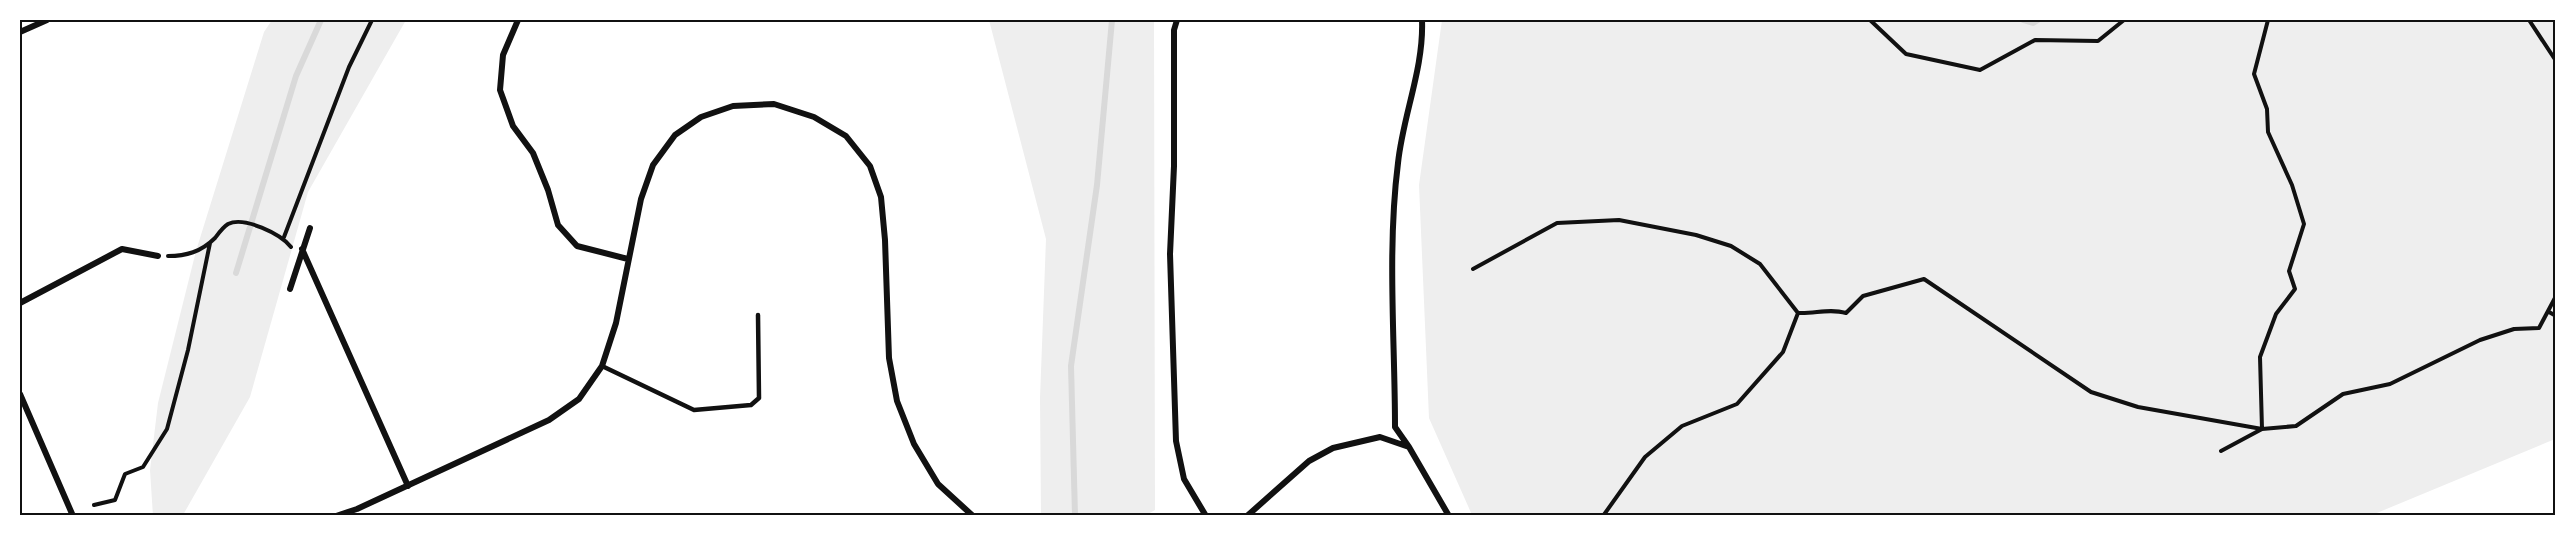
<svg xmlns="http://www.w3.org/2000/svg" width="2575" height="535" font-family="'PT Sans',sans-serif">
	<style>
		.green { fill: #eee }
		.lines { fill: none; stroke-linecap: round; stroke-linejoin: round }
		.stream { stroke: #d9d9d9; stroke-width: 6 }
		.path { stroke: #111; stroke-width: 4 }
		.service { stroke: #111; stroke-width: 4.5 }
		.minor { stroke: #111; stroke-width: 6 }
		.neatline { fill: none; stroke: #111; stroke-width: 2 }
	</style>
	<rect width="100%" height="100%" fill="#fff"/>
	<path class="green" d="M272,20H406L308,192L250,397L183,515L153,516L150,470L158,403L196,251L264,32Z
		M989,20H1154L1155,510L1146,515H1041L1040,398L1046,239Z
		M1442,20H2555V439L2372,515H1472L1429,418L1419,185Z"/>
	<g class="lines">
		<path class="stream" d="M2023,20L2033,23L2038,20
			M236,273L296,76L321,20
			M1075,515L1071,366L1097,185L1112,20"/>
		<path class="path" d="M1870,20L1906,54L1980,70L2035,40L2098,41L2124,20
			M2268,20L2254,74L2267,109L2268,132L2292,185L2304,224L2289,271L2295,289L2276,314L2260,357L2262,429L2296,426L2343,394L2390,384L2480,340L2514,329L2539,328L2556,296
			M2529,20L2556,61
			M284,237L349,67L372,20
			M168,256C186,256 201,252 215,238C218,234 223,227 228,224C244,216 281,234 291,247
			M1473,269L1557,223L1619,220L1696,235L1731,246L1760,264L1798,313
			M2549,312L2556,316
			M94,505L115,500L125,474L143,467L167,429L188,350L210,243
			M1603,516L1645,457L1682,426L1737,404L1783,352L1798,313C1815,314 1829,308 1846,313L1863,296L1924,279L2091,392L2138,407L2262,429L2221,451"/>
		<path class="service" d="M602,366L694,410L751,405L759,398L758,315"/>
		<path class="minor" d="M518,20L503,55L500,90L513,126L533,153L548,190L558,225L577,246L628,259
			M1177,20L1174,30V166L1170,254L1176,441L1184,479L1206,516
			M20,32L47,20
			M302,249L408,486
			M290,289L310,228
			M20,303L122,249L158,256
			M20,394L73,516
			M1409,447L1395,427C1395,340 1387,250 1398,163C1403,115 1424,68 1422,20
			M336,516L357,509L549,420L579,399L602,366L616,323L641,199L653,165L675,135L701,117L733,106L774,104L814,117L846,136L870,166L881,197L885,240L889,358L897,401L914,444L938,484L973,516
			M1247,516L1309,461L1333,448L1380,437L1409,447L1449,516"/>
	</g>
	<rect width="2575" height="535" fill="none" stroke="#ffffff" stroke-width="42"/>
	<rect x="21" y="21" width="2533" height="493" class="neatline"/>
</svg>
